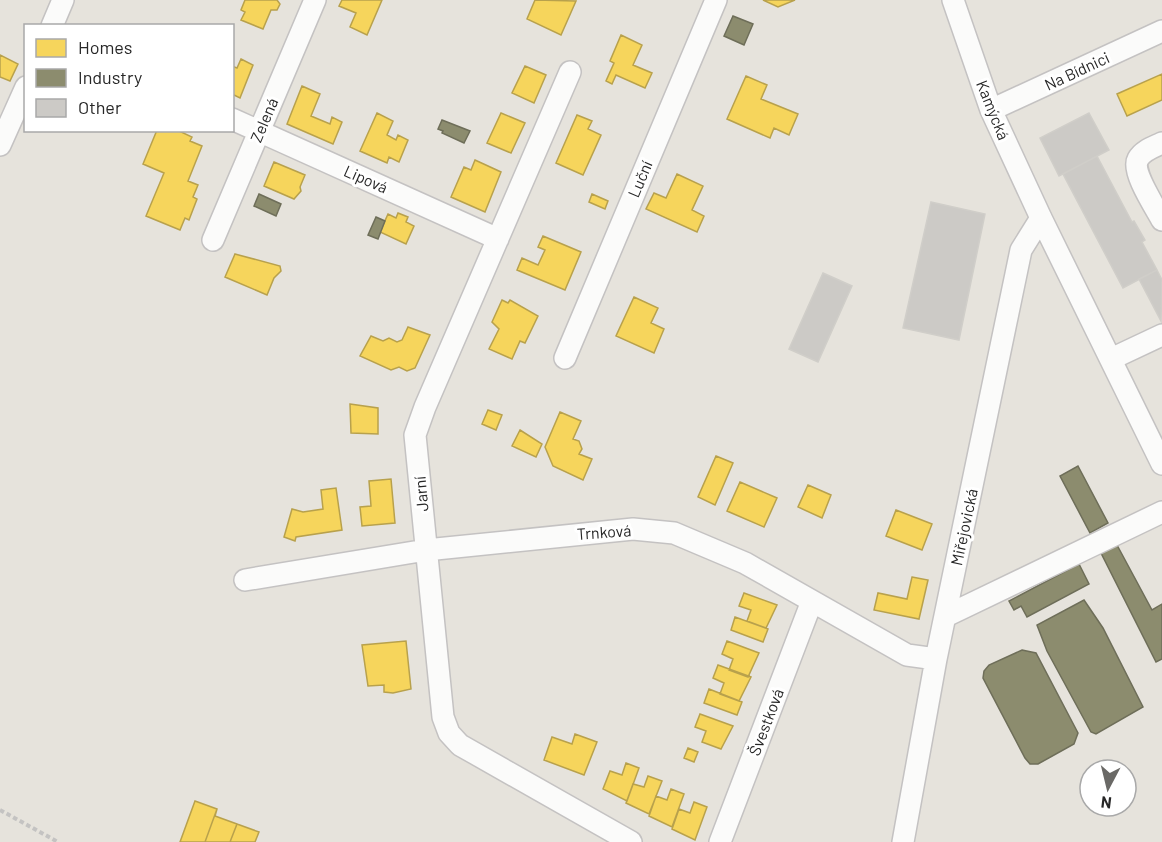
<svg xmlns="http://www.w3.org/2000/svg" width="1162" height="842" font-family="Barlow,sans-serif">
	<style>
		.homes { fill: #f6d55c; stroke: #b8a14c; stroke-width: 1.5 }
		.industry { fill: #8c8c6e; stroke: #6e6e59; stroke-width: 1.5 }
		.building { fill: #cccac6; stroke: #d0cec9; stroke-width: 1.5 }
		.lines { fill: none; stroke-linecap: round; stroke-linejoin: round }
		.minor-casing { stroke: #c4c2c2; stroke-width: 24 }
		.path { stroke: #c4c3c2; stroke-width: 4; stroke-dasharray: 4.5 3; stroke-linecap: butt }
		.minor { stroke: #fbfbfa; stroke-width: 21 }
		.labels { text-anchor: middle; stroke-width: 6; stroke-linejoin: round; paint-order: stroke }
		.street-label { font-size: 16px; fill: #272727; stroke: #fff }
	</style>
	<rect width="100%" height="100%" fill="#e6e3dc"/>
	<path class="homes" d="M245,0H277L280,4L277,10H271L263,29L241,20L245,12L241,10Z
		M342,0H382L367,35L350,27L356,13L339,6Z
		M535,0L576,1L561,35L527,19Z
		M763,0H795L778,7Z
		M621,35L642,45L633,65L652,73L645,88L616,75L612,84L606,81L614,63L610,61Z
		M0,55L18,64L10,81L0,77Z
		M241,59L253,65L240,98L232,94V66L237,68Z
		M525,66L546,75L534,103L512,93Z
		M1162,74V100L1127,116L1117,94Z
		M746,76L767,85L761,99L798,114L789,135L774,128L770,138L727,119Z
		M302,86L320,94L311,116L330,124L332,117L342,122L333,144L287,124Z
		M377,113L393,121L387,135L396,140L398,135L408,140L399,162L389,157L387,163L360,151Z
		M501,113L525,123L511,153L487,143Z
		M577,115L592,121L588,129L601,135L583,175L556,163Z
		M157,130H177L192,137L190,141L202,146L188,181L198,185L193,197L197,199L189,220L185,218L180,230L146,216L164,173L143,164Z
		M475,160L501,172L485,212L451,197L464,167L471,170Z
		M274,162L305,175L300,187L301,191L294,199L264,186Z
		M677,174L703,186L692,210L704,216L697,232L646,209L654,193L666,198Z
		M592,194L608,201L605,209L589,202Z
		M398,213L408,217L406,222L414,226L406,244L380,232L388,214L396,218Z
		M543,236L581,252L565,290L517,270L522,258L538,265L545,250L538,247Z
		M235,254L280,266L281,271L274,278L267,295L225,277Z
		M634,297L658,308L651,323L664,329L654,353L616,336Z
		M502,300L508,303L510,300L538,316L525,343L520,341L512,359L489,349L499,329L492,322Z
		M408,327L430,335L415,368L407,371L399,367L391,370L360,356L371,336L383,341L389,338L397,342L402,340Z
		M350,404L378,408V434L351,433Z
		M488,410L502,415L496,430L482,424Z
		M560,412L581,421L573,439L579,441L582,449L579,454L592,459L583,480L553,466L545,447Z
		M520,430L542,444L536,457L512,446Z
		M716,456L733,463L715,505L698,497Z
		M391,479L395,523L362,526L360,507L371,506L369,481Z
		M740,482L777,498L764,527L727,511Z
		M808,485L831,495L822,518L798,507Z
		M336,488L342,530L296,537L295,541L284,537L292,509L303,512L323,509L321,490Z
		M896,510L932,524L922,550L886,536Z
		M912,577L928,580L919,619L874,610L878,593L907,599Z
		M744,593L777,605L766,628L747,621L751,610L739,606Z
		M735,617L768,629L763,642L731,630Z
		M406,641L411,689L393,693L384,692V685L368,686L362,645Z
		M727,641L759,653L748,677L729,670L733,659L722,654Z
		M718,665L751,677L739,701L720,694L724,683L713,678Z
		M709,689L742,702L737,715L704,703Z
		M700,714L733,726L721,749L702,742L706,731L695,727Z
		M575,734L597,742L584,775L544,760L552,737L572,744Z
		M688,748L698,752L694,762L684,758Z
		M626,763L639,768L627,801L603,789L610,771L622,775Z
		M648,776L662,781L649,814L626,803L633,784L644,787Z
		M671,789L684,794L672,827L649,816L656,796L667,800Z
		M195,801L217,809L205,842H180Z
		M694,802L707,807L695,840L672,829L679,809L690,813Z
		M217,809L215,816L237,824L230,842H205Z
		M237,824L259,832L255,842H230Z"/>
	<path class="industry" d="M733,16L753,24L744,45L724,36Z
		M442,120L470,131L464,143L442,133L443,131L438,129Z
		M259,194L281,204L276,216L254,206Z
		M376,217L385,221L378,239L368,235Z
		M1078,466L1108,523L1090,533L1060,476Z
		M1117,545L1152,610L1162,604V659L1156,662L1101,553Z
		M1079,564L1089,584L1027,617L1021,606L1014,610L1009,601Z
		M1084,600L1103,628L1143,707L1096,734L1091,732L1047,651L1037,625Z
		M1022,650L1036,653L1078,733L1074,744L1038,764H1030L1025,758L983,678L984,671L989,665Z"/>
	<path class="building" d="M1089,113L1109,150L1059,176L1040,138Z
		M1097,156L1132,222L1134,221L1145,240L1142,242L1157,270L1123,288L1063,174Z
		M931,202L985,214L959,340L903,328Z
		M1157,270L1162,280L1161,321L1139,279Z
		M823,273L852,286L818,362L789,349Z"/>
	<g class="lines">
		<g class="minor-casing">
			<path id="minor" d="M953,0L991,110L1041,218L1162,464
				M52,26L63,0
				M570,72L425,407L415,435L443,717L449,733L460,745L631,842
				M991,110L1162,31
				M232,119L498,239
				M1162,143C1154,147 1143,150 1138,159C1131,171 1155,207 1162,220
				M0,145L26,87
				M213,240L315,0
				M565,358L716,0
				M1111,359L1162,335
				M245,580L426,550L633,529L674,533L745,563L907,655L936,659
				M946,616L1162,512
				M720,842L812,601
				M903,842L936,659L1021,250L1041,218"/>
		</g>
		<path class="path" d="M0,810L58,842"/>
		<use href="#minor" class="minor"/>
	</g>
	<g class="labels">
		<g class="street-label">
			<text transform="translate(1077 71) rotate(-25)" y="6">Na Bídnici</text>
			<text transform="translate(993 110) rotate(68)" y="6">Kamýcká</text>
			<text transform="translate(264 120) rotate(-67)" y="6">Zelená</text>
			<text transform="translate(366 179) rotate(24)" y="6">Lipová</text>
			<text transform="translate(640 179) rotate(-67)" y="6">Luční</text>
			<text transform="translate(421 494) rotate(-95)" y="6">Jarní</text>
			<text transform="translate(964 527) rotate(-78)" y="6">Miřejovická</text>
			<text transform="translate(604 532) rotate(-4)" y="6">Trnková</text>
			<text transform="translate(766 722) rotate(-69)" y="6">Švestková</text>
		</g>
	</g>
	<rect x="24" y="24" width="210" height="108" fill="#ffffff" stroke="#a9a9a9" stroke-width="1.5"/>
	<rect x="36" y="39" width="30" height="18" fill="#f6d55c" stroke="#a9a9a9" stroke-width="1.5"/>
	<text x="78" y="54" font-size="18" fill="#272727">Homes</text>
	<rect x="36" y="69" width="30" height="18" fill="#8c8c6e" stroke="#a9a9a9" stroke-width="1.5"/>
	<text x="78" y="84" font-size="18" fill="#272727">Industry</text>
	<rect x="36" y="99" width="30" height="18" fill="#cccac6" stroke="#a9a9a9" stroke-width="1.5"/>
	<text x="78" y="114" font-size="18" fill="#272727">Other</text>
	<g transform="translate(1108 788) rotate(187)"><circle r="28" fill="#ffffff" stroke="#a9a9a9" stroke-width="1.5"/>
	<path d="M0-4.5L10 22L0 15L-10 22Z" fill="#6a6966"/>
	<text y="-9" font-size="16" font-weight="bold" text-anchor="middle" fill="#272727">N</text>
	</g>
</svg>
